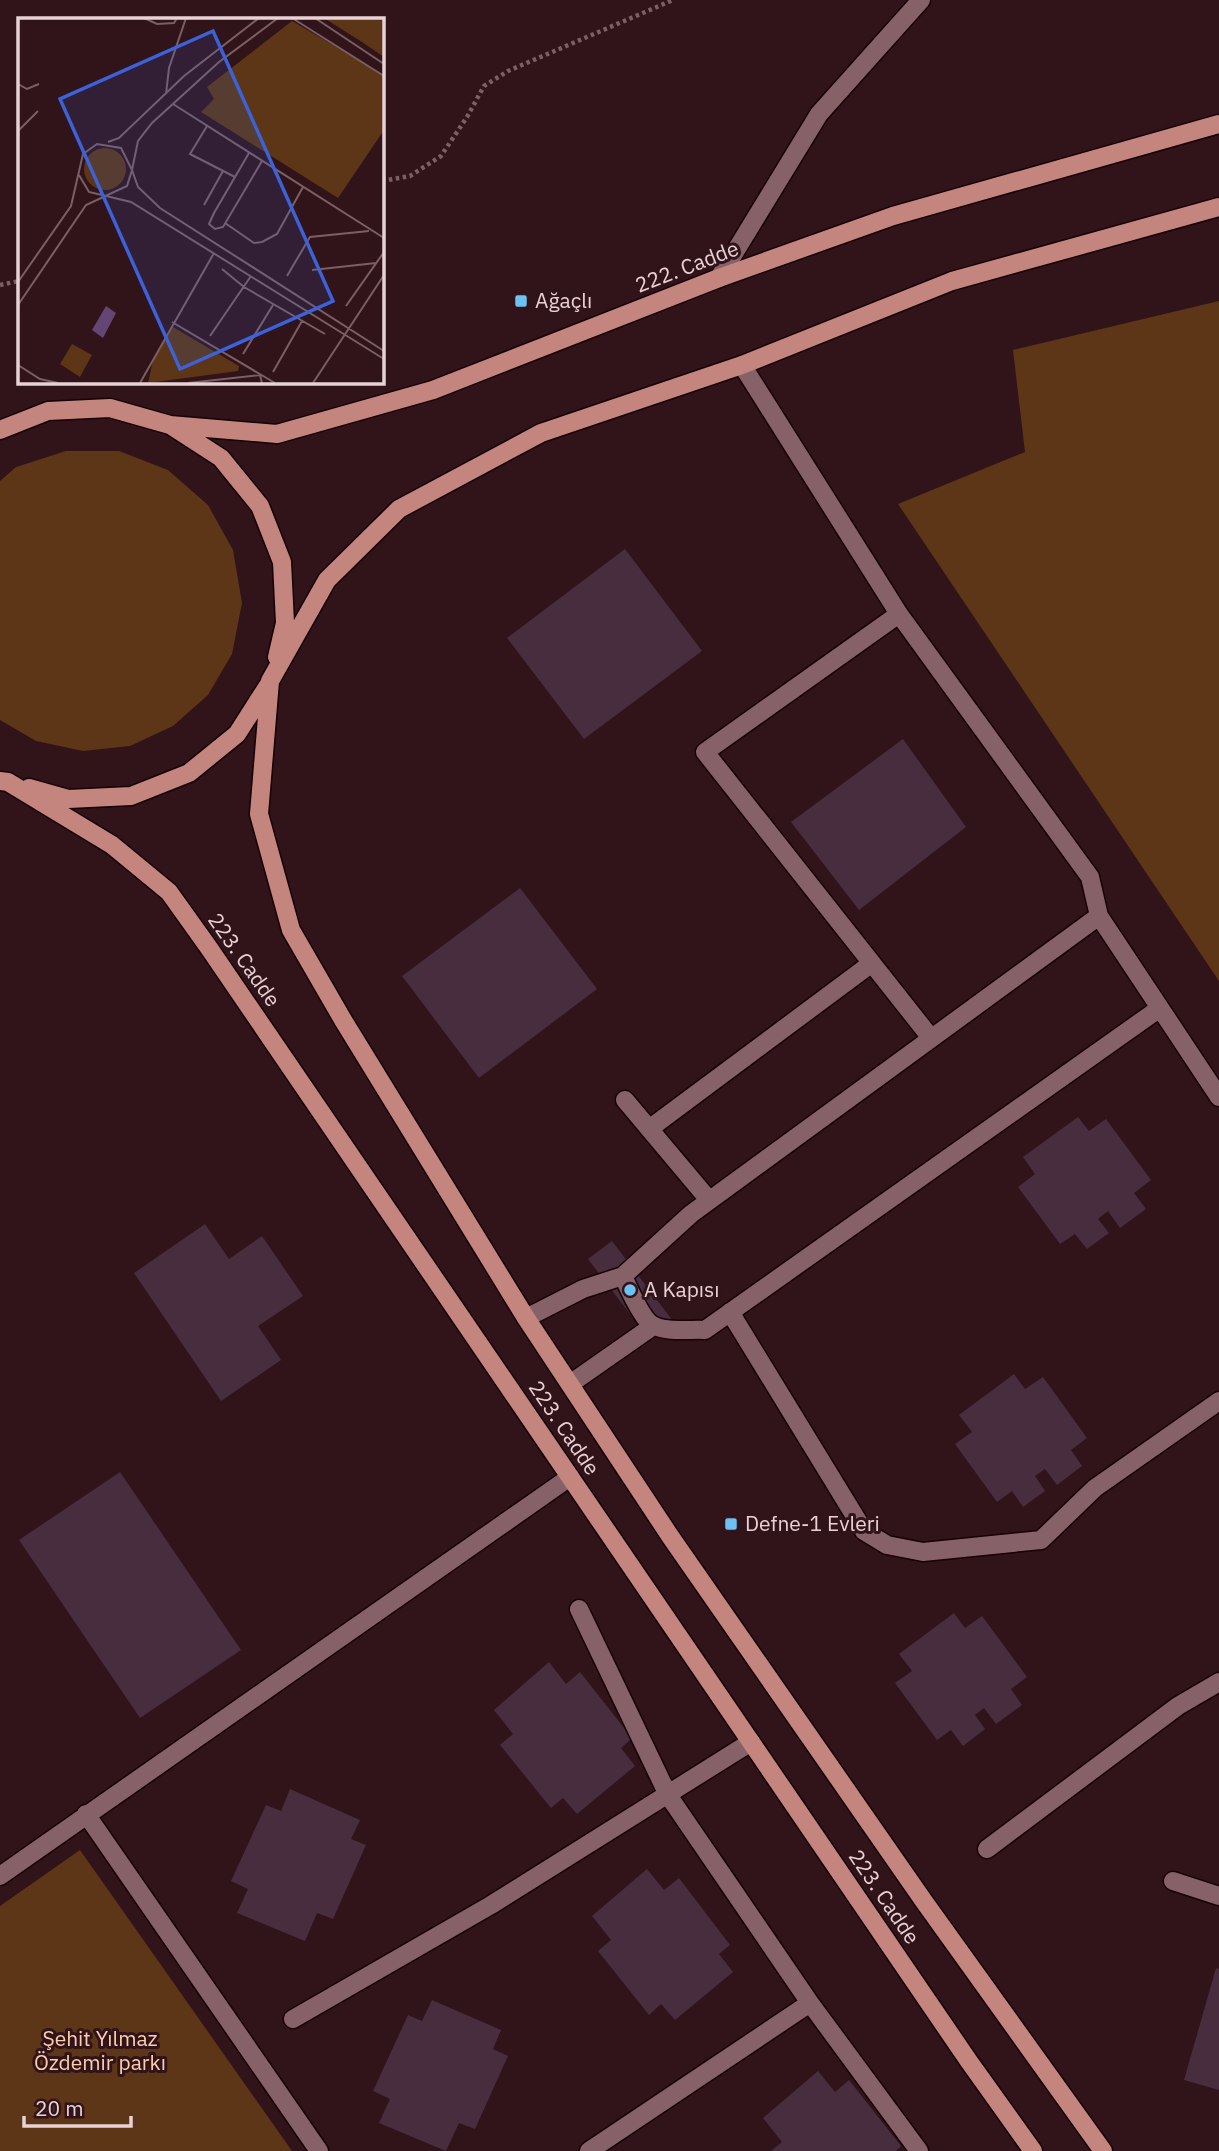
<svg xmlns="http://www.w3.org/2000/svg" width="1219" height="2151" font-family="'IBM Plex Sans',sans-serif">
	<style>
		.green { fill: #5c3616 }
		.building { fill: #482d3f }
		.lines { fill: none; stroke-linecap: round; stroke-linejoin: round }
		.minor-casing { stroke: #170106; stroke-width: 21 }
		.major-casing { stroke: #170106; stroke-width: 21 }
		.path { stroke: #7a5f65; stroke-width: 4.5; stroke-dasharray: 3.5 3.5; stroke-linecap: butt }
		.minor { stroke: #866168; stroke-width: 18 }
		.major { stroke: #c3857e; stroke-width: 18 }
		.poi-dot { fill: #6ec2f3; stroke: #31131a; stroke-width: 2.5 }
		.labels { text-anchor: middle; stroke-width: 6; stroke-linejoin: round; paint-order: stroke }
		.street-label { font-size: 21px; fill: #e8d2d6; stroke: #31131a }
		.poi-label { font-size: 21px; fill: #e8d2d6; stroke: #31131a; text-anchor: start }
		.park-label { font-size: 21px; fill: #fbceac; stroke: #31131a }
		.inset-road { fill: none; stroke: #7a5f65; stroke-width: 2 }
		.view { fill: #3b62d8; fill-opacity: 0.15; stroke: #3b62d8; stroke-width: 3.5 }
		.inset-edge { fill: none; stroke: #e8d2d6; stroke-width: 3.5 }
	</style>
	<rect width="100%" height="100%" fill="#31131a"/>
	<path class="green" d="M1219,301V981L898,504L1025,452L1013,350Z
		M66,451H119L168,470L208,505L233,550L242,603L232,654L208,695L173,726L130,746L83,751L36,741L0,720V481L16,467Z
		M80,1850L292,2151H0V1906Z"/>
	<path class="building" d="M625,549L702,651L584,739L507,638Z
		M903,739L966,827L859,910L791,822Z
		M520,888L597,989L479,1078L402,976Z
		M1078,1117L1089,1131L1106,1119L1151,1180L1134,1193L1146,1209L1120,1228L1108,1211L1098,1219L1109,1233L1087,1249L1075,1234L1060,1244L1018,1187L1035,1174L1023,1157Z
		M205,1224L229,1259L262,1236L303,1296L258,1326L281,1360L221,1401L134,1273Z
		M612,1241L673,1321L649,1339L588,1259Z
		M1014,1374L1025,1389L1043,1377L1087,1438L1071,1450L1082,1466L1057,1485L1045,1469L1035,1476L1045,1491L1023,1507L1012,1491L997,1502L955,1444L972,1432L959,1415Z
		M120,1472L241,1650L140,1718L19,1540Z
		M954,1613L965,1628L982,1616L1027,1677L1011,1689L1022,1705L996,1724L984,1708L975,1715L985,1729L963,1746L951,1730L937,1740L895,1683L912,1671L899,1654Z
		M549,1662L566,1684L580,1672L632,1738L621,1748L635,1766L577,1814L563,1798L551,1808L500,1745L513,1734L494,1710Z
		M290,1789L360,1820L351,1839L366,1845L333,1919L317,1913L305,1941L237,1913L248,1889L231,1881L266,1805L281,1811Z
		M647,1869L664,1890L679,1878L730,1945L719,1954L733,1972L675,2020L661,2004L649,2015L598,1951L611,1940L592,1916Z
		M1216,1968L1219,1969V2090L1184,2080Z
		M432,2000L501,2030L493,2049L508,2056L475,2129L459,2123L446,2151L379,2123L390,2099L373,2091L408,2015L422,2021Z
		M818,2071L835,2092L849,2080L901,2146L896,2151H771L782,2142L763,2118Z"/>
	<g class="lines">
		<g class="minor-casing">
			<path id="minor" d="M719,278L819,114L921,0
				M742,365L899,614L1090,877L1099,916L1219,1097
				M899,614L705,752L931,1038
				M1099,916L691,1214L623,1276C628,1287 641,1317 651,1324C664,1333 690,1329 705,1330L1160,1008
				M625,1100L709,1200
				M649,1129L872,963
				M730,1312L864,1531L887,1545L923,1552L1041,1540L1095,1488L1219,1401
				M526,1318L583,1289L623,1276
				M570,1384L653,1326
				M579,1609L668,1795L810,2003L919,2151
				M86,1814L319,2151
				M987,1849L1178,1706L1219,1682
				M0,1876L570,1477
				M1173,1881L1219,1896
				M293,2019L491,1905L751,1742
				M589,2151L810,2003"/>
		</g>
		<g class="major-casing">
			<path id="major" d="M170,425L277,434L433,390L719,278L893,216L1219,124
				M0,430L48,411L110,408L170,425L221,458L260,506L282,562L285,623L277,657
				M0,781L8,782L112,845L169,892L209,948L968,2060L1033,2151
				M29,788L68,799L131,796L189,773L237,734L269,684
				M1103,2151L923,1900L670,1536L526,1318L343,1020L291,930L259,814L270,681L327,580L399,509L541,433L742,365L952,281L1219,207"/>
		</g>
		<path class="path" d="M382,179L388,180L410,176L441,156L467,117L484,86L508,71L673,0
			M0,285L19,281"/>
		<use href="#minor" class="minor"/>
		<use href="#major" class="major"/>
	</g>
	<g class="poi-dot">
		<rect x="514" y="294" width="14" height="14" rx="3.5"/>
		<circle cx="630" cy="1290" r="7"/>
		<rect x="724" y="1517" width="14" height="14" rx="3.5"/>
	</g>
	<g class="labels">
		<g class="street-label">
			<text transform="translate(687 267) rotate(-21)" y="7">222. Cadde</text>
			<text transform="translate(244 960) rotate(55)" y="7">223. Cadde</text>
			<text transform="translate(564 1428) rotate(56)" y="7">223. Cadde</text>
			<text transform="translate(884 1897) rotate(56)" y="7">223. Cadde</text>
		</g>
		<g class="poi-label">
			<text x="535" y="308">Ağaçlı</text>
			<text x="644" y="1297">A Kapısı</text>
			<text x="745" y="1531">Defne-1 Evleri</text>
		</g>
		<g class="park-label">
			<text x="100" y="2046">Şehit Yılmaz<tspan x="100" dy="24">Özdemir parkı</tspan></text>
		</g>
	</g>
	<g transform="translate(18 18)">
		<rect width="366" height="366" fill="#31131a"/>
		<path d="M306,0H366V39L344,24ZM274,3L366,57V112L320,180L183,94L196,81L189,69ZM66 151a21 21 0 1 1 42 0a21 21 0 1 1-42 0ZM155,309L221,348L220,353L130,365L135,342ZM54,326L74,337L62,359L42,346Z" fill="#5c3616"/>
		<path d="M88,288L98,295L85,320L74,312Z" fill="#644573"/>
		<path class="inset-road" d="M126,0L139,6L156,5L159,0M260,0L201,44L134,105L120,123L114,152L120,169L142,190L366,333M274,0L366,58M297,0L366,46M0,66L9,71L21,66M148,76L151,50L168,0M155,86L366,220M189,108L172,136L217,159M0,113L20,93M90,124L101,120L166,58L241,0M231,135L196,195L191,206L197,211L205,209L244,143M61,157L71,174L113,184L366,341M186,187L205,153M207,205L236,225L244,224L259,216L285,169M204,251L226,269L307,316M294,252L358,245M269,258L292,219L351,213M0,264L53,188L65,136L79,126L103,130L114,152L109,168L68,187L0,287M328,288L366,234M154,304L257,365M192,318L233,258M225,336L255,287M0,347L22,361L40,365M255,354L284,303M122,365L196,235M170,365L242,357L244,365M295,365L366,257"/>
		<path class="view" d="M195,13L315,283L162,351L42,81Z"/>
		<rect width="366" height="366" class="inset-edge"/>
	</g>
	<path d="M24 2116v10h107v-10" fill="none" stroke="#e8d2d6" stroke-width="3.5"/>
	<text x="35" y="2116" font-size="21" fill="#e8d2d6" stroke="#31131a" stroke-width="5" paint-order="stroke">20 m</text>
</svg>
